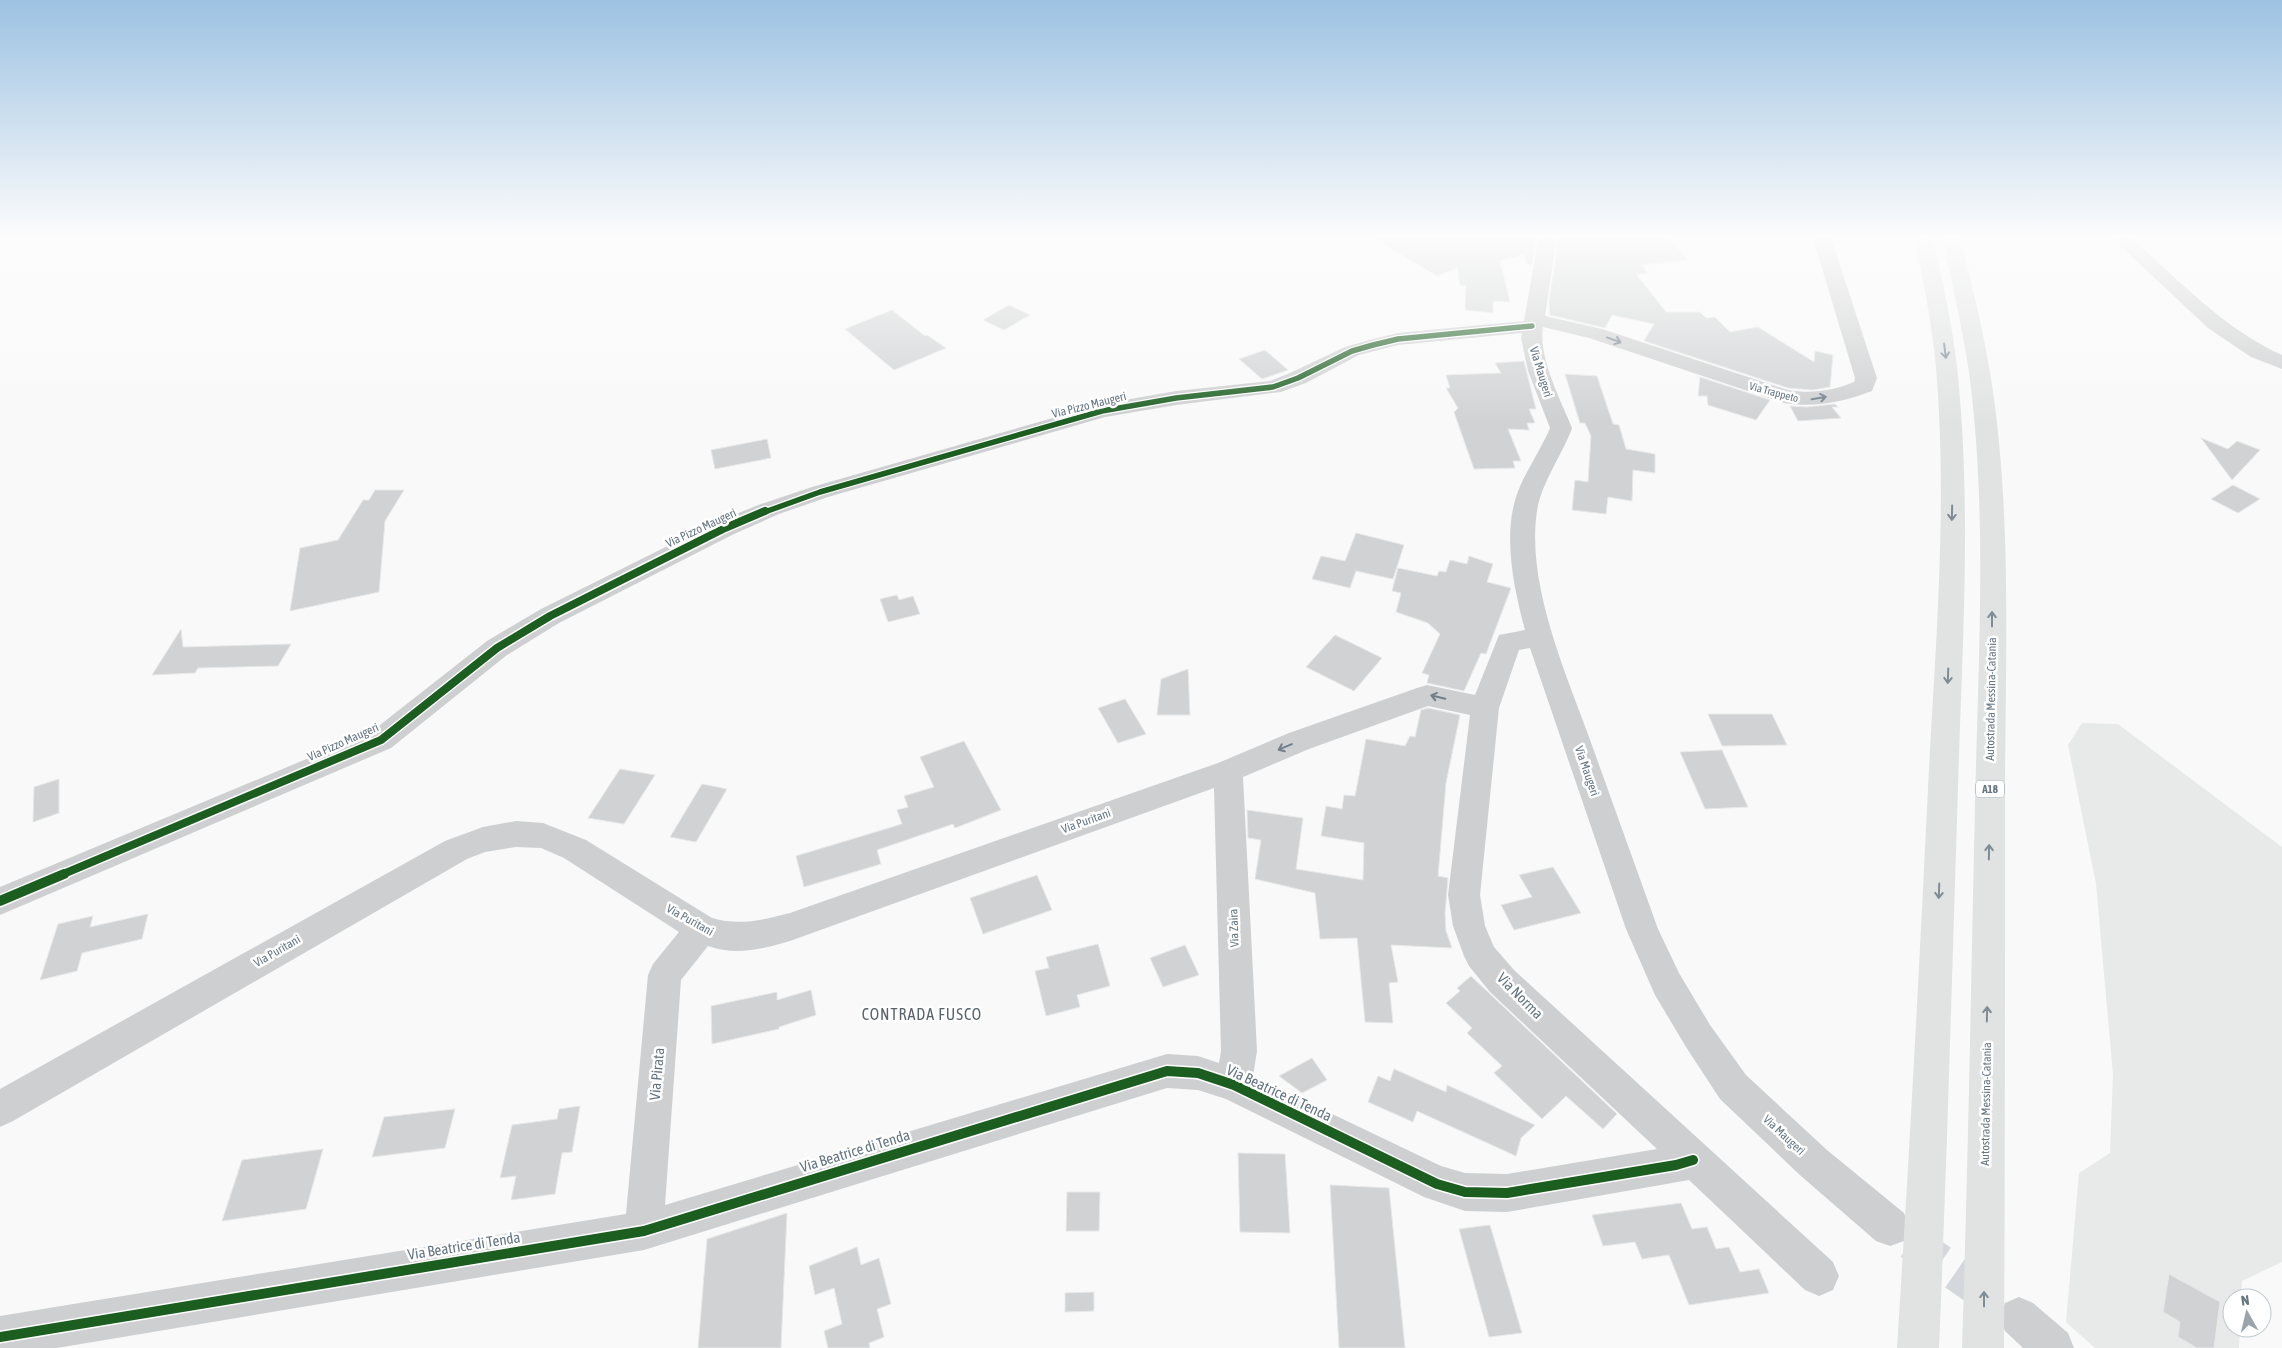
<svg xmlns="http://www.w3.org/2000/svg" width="2282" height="1348" font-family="'Asap Condensed',sans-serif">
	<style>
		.built { fill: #e8e9e9 }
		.building { fill: #d0d2d3; stroke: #e8e8e8 }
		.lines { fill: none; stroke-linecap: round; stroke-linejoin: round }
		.minor-tunnel { stroke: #d4d8dc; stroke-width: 36; stroke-dasharray: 36 18; stroke-linecap: butt }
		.minor { fill: #cecfd0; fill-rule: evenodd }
		.highway { fill: #e1e2e2; fill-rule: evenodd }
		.cycleway-far2-casing { stroke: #fff; stroke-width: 8 }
		.cycleway-far1-casing { stroke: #fff; stroke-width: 11 }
		.cycleway-casing { stroke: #fff; stroke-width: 13 }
		.cycleway-far2 { stroke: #1b5e20; stroke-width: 5.5 }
		.cycleway-far1 { stroke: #1b5e20; stroke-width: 8 }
		.cycleway { stroke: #1b5e20; stroke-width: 10 }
		.oneway { stroke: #707f8b }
		.oneway2 { stroke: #7e8c96 }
		.labels { text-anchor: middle; stroke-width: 5; stroke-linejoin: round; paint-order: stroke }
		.far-street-label { font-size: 11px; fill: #657683; stroke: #fff }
		.shield { fill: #fff; stroke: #939fa8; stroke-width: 1 }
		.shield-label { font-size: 11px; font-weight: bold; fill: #657683 }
		.street-label { font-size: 12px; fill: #657683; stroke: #fff }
		.near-street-label { font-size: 15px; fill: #657683; stroke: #fff }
		.near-neighbourhood-label { font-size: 16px; letter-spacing: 1px; fill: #57646e; stroke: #fff }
	</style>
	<rect width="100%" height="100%" fill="#f9f9f9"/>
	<path class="built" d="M2082,723L2118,724L2282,847V1262L2242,1281L2241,1298H2232V1328H2240L2239,1348H2095L2066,1322L2079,1173L2110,1153L2113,1074L2096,884L2068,745Z"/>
	<path class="building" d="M1369,235H1537L1532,265L1527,264L1524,254L1500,261L1510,302L1493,301V313L1465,310L1466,286L1460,285L1457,268L1437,276Z
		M1559,235H1666L1688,260L1642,265L1648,274H1636L1666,312H1700L1706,318L1715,317L1730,332L1758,327L1814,362L1815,351L1833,355L1830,387L1813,390L1788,388L1644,341L1654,324L1612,315L1605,328L1550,315L1549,302Z
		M1009,305L1030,315L1004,330L983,320Z
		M892,310L925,336L927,335L946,348L894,370L845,329Z
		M1265,350L1288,370L1262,379L1239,359Z
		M1524,361L1536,409H1529L1535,423H1527L1529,430L1508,429L1521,461H1513L1515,468L1474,469L1454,412L1458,408L1446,388H1450L1446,375L1501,373L1495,363Z
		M1565,374L1597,376L1613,424L1619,425L1626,449L1655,454V473L1633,470L1632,501L1608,497L1606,514L1572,510L1575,480L1588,482L1591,436L1585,423H1580Z
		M1700,377L1770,400L1756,420L1708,405L1707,396H1698Z
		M1835,404L1838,407H1832L1841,418L1798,421L1790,406L1807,407Z
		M2201,438L2228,449L2237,441L2260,450L2232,480Z
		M767,439L771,458L715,469L711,450Z
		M2233,485L2260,499L2238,513L2211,499Z
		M375,490H404L385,521L379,592L290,611L300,548L338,540L363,500H369Z
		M1356,533L1404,545L1393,579L1356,571L1350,588L1312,579L1321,556L1345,561Z
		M1469,556L1493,564L1487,582L1511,588L1486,654L1481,653L1464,691L1427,683L1429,675L1422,673L1440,634L1428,623L1396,612L1401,593L1392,591L1398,568L1437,576L1439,571L1446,572L1450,560L1467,564Z
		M897,595L899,600L913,596L920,614L888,622L880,599Z
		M181,629L183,647L291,644L278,666L198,668L195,673L152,675Z
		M1335,635L1382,658L1354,691L1306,667Z
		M1188,669L1190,715H1157L1161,679Z
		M1125,699L1146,734L1118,743L1098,708Z
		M1428,708L1460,715L1446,783L1438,876L1448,878L1445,914L1446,931L1452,948L1391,945L1398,982L1389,983L1393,1023L1365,1022L1357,938L1320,939L1315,893L1255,879L1261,840L1248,838L1247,810L1303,818L1296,869L1363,880L1364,843L1321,836L1326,806L1342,809L1344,795L1355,796L1366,739L1405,746L1410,736L1415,737L1421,710Z
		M1708,714H1772L1787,745L1722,746Z
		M964,741L1001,810L955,828L953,824L877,850L881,864L804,887L796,856L902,824L897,810L908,807L904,796L934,787L920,757Z
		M1722,750L1748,807L1705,809L1680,752Z
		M620,769L655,775L624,824L588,818Z
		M59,779V813L33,822L34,787Z
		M702,784L727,789L696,842L670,837Z
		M1553,867L1581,913L1514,930L1501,905L1532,897L1519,875Z
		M1037,875L1052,910L983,934L970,898Z
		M148,914L142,939L82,953L77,971L40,980L58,924L93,916L90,927Z
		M1098,944L1110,986L1077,995L1080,1007L1046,1016L1035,971L1049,968L1046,957Z
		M1185,945L1199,975L1163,987L1150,958Z
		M1471,976L1617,1114L1603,1129L1566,1096L1542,1119L1494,1073L1502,1066L1467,1033L1472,1028L1446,1003L1460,991L1457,988Z
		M811,990L816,1015L779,1027V1029L712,1044L711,1006L777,992V1000Z
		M1312,1058L1327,1080L1302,1093L1279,1076Z
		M1394,1069L1446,1092L1447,1085L1535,1125L1521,1138L1516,1156L1417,1111L1413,1122L1368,1102L1378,1076L1390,1081Z
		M580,1106L572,1152L562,1153L555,1194L511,1200L516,1176L500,1178L512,1125L557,1119L559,1109Z
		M455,1109L445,1148L372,1157L384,1117Z
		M323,1149L306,1209L222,1221L242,1160Z
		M1238,1153L1285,1154L1290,1233L1240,1232Z
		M1330,1185L1389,1188L1405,1348H1339Z
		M1067,1192H1100L1099,1231H1066Z
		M1681,1203L1692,1229L1707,1227L1716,1249L1729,1247L1740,1272L1759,1269L1769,1293L1689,1305L1669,1255L1642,1259L1635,1242L1603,1246L1592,1215Z
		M787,1213L781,1348H698L707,1239Z
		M1490,1225L1522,1333L1489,1337L1459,1229Z
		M857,1247L861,1265L879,1258L891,1304L877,1309L884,1337L869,1343L870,1348H828L824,1331L842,1324L834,1288L815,1295L809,1266Z
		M2169,1274L2220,1302L2214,1348H2197L2178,1337L2180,1322L2163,1312Z
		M1094,1292V1311L1065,1312V1293Z"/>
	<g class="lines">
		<path class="minor-tunnel" d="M1911,1242L1995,1300"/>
		<path class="minor" d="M1539,235H1557L1545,316L1602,329L1788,390C1811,394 1832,391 1854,382L1855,378L1812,235H1830L1877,378L1872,391C1843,402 1815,408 1784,403L1589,338L1543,327C1538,358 1561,400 1572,428C1562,456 1542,481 1537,511C1526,583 1565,671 1589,737C1612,801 1635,865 1658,929L1679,973L1710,1025L1746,1075L1827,1150L1904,1213L1909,1227L1904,1241L1890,1246L1876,1241L1801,1176L1720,1099L1686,1047L1655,995L1626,929L1530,648L1519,650L1499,708L1480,895L1485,926L1494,947L1514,970L1833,1262L1839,1276L1833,1290L1819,1296L1805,1290L1689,1180L1507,1212L1465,1211L1424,1197L1226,1099L1198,1090L1167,1088L644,1250L57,1348H0V1316L626,1214L648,975L653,964L679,932L564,858L541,848L516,847L485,852L467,859L13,1121L0,1127V1089L445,841L483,827L516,821L543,823L586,840L712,918C739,926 763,920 790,913L1218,763L1289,733L1417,688L1427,685L1475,695L1499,635L1525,630C1514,589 1503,538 1516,497C1524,473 1540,452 1550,428L1528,371L1521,338L1522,333L1398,345L1359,355L1306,383L1281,392L1176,405L1105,417L828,497L779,514L734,534L559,623L507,655L391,748L0,915V887L371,732L487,641L541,609L716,522L761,504L812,487L1102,404L1176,391L1270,381L1290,373L1345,347L1373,339L1398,333L1524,321ZM1428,706L1470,715L1448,895L1453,926L1464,956L1469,966L1490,992L1657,1149L1507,1174L1465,1173L1441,1166L1253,1076L1257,1051L1243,777L1309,749ZM1214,788L1221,1051L1219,1063L1198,1056L1167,1054L665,1205L681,980L708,946C736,956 762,949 790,941Z
			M2109,235H2128C2177,278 2222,328 2282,355V369L2251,357L2208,328Z
			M2019,1297L2033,1303L2068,1333L2074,1348H2023L2005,1331L1999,1317L2005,1303Z"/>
		<path class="highway" d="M1914,235H1932C1942,279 1952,322 1957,367C1972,507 1962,648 1958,787C1952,974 1947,1161 1939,1348H1897C1909,1161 1919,975 1928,788C1935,648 1948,508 1936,368C1932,323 1923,279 1914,235Z
			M1941,235H1959C1971,280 1982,325 1990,372C2013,514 2005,660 2005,803C2005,985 2005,1166 2004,1348H1962C1968,1167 1971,985 1975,804C1978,660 1988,515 1969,372C1962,326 1952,281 1941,235Z"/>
		<g class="cycleway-far2-casing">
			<path id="cycleway-far2" d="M762,513L820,492L1102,411L1176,398L1273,387L1298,378L1352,351L1373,345L1398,339L1532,326"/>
		</g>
		<g class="cycleway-far1-casing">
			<path id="cycleway-far1" d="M61,875L381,740L497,648L550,616L725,528L765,511"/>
		</g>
		<g class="cycleway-casing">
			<path id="cycleway" d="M0,901L64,874
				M0,1337L644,1231L1167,1071L1198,1073L1234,1085L1437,1184L1465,1192L1507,1193L1676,1165L1693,1160"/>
		</g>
		<use href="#cycleway-far2" class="cycleway-far2"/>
		<use href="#cycleway-far1" class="cycleway-far1"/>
		<use href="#cycleway" class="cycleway"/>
	</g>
	<defs><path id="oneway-shaft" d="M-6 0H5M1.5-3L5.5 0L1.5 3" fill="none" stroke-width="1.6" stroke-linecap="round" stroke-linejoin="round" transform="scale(1.25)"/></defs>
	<g class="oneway">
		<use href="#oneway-shaft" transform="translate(1614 340) rotate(20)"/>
		<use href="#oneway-shaft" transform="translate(1819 398) rotate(-10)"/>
		<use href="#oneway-shaft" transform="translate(1438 697) rotate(-167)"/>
		<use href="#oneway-shaft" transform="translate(1285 747) rotate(157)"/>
	</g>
	<g class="oneway2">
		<use href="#oneway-shaft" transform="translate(1945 351) rotate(83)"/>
		<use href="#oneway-shaft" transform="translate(1952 513) rotate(91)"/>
		<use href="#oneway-shaft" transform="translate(1992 619) rotate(-90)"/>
		<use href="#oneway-shaft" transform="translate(1948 676) rotate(92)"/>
		<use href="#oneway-shaft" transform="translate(1989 852) rotate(-89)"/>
		<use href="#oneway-shaft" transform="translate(1939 891) rotate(92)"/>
		<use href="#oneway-shaft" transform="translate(1987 1014) rotate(-89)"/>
		<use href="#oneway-shaft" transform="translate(1984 1299) rotate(-90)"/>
	</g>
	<linearGradient id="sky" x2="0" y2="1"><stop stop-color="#9dc2e2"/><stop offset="0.56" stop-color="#fcfcfc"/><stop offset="1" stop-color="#fcfcfc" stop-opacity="0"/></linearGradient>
	<rect width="2282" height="423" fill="url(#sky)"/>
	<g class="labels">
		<g class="far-street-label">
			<text transform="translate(1774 392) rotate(15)" y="4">Via Trappeto</text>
		</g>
		<rect class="shield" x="1976" y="780.5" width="28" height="17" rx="4"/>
		<g class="shield-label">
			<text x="1990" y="793">A18</text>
		</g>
		<g class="street-label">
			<text transform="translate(1541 372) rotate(73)" y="4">Via Maugeri</text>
			<text transform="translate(1089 405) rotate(-14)" y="4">Via Pizzo Maugeri</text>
			<text transform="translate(701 528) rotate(-25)" y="4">Via Pizzo Maugeri</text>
			<text transform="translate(1991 699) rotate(-89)" y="4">Autostrada Messina-Catania</text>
			<text transform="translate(343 742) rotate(-24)" y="4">Via Pizzo Maugeri</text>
			<text transform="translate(1587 771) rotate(71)" y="4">Via Maugeri</text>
			<text transform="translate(1086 821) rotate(-20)" y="4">Via Puritani</text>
			<text transform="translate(690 920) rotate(29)" y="4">Via Puritani</text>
			<text transform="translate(1234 928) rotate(-92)" y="4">Via Zaira</text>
			<text transform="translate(277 951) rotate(-30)" y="4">Via Puritani</text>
			<text transform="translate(1986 1104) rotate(-89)" y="4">Autostrada Messina-Catania</text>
			<text transform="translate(1784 1135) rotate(43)" y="4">Via Maugeri</text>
		</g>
		<g class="near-street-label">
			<text transform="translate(1520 996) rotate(45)" y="5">Via Norma</text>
			<text transform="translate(657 1074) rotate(-85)" y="5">Via Pirata</text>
			<text transform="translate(1279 1093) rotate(25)" y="5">Via Beatrice di Tenda</text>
			<text transform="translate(855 1151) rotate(-17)" y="5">Via Beatrice di Tenda</text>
			<text transform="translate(464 1246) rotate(-9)" y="5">Via Beatrice di Tenda</text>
		</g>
		<g class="near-neighbourhood-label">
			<text x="922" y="1020">CONTRADA FUSCO</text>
		</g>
	</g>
	<g transform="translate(2247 1313) rotate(352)"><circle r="24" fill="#ffffff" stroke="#c1c8cd"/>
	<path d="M0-4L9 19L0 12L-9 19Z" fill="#99a4ac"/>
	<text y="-8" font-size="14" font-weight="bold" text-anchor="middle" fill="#657683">N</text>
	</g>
</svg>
